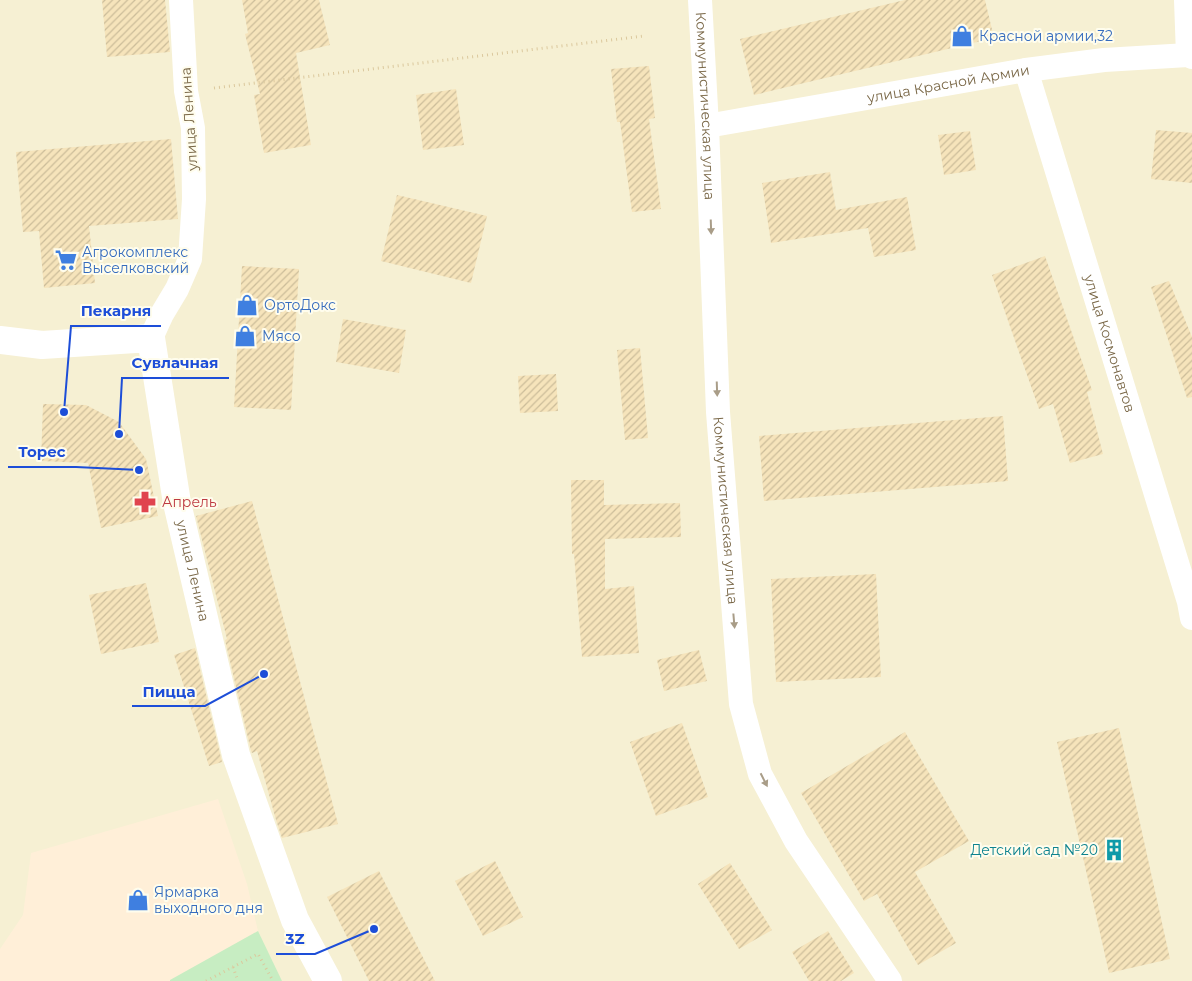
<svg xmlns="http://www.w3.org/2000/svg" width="1192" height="981" font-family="Montserrat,sans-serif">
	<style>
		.residential { fill: #f6f0d3 }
		.commercial { fill: #ffefd8 }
		.grass { fill: #c7edc2 }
		.building { fill: url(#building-hatch) }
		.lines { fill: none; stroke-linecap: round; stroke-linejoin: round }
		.path { stroke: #dbc89d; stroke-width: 3; stroke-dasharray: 1 4; stroke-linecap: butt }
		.minor { stroke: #fff; stroke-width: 24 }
		.secondary { stroke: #fff; stroke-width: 28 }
		.oneway { fill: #a99d88 }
		.labels { text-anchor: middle; stroke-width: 4; stroke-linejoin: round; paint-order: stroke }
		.shop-label { font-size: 14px; fill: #366cbe; stroke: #fffded; text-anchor: start }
		.street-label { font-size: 14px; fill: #7a6848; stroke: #fffded }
		.health-label { font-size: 14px; fill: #be3a42; stroke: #fffded; text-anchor: start }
		.culture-label { font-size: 14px; fill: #0d838f; stroke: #fffded; text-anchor: end }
		.leader { fill: none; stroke: #1d4ed8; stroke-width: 2 }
		.callout-dot { fill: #1d4ed8; stroke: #fffded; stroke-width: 2 }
		.callout-label { font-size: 15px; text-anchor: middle; font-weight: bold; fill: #1d4ed8; stroke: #fffded; stroke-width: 4; stroke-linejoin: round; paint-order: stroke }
	</style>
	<defs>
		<pattern id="building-hatch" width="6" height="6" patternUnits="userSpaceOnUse" patternTransform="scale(1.25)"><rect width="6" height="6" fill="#f6e4bb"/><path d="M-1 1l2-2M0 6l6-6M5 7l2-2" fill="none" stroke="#ccbd9a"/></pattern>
	</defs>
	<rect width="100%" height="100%" fill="#fefce5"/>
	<path class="residential" d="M0,0H1192V981H0Z"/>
	<path class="commercial" d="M218,799L247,884L258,931L170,981H0V949L23,915L31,853Z"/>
	<path class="grass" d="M258,931L282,981H170V980Z"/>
	<path class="building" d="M102,0H165L170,52L107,57Z
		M242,0H319L330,45L296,53L311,145L264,153L254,95L260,94L245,34L248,33Z
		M905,0H985L994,38L754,95L740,39Z
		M649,66L655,118L649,119L661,209L632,212L620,122H617L611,69Z
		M456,89L464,145L423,150L416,95Z
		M1156,130L1192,133V183L1151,179Z
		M970,131L976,170L944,175L938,135Z
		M171,139L178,219L89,226L95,283L44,288L39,231L23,232L16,152Z
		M830,172L836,210L907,197L916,250L874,257L868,228L771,243L762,183Z
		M397,195L487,216L471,283L381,261Z
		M1045,256L1092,390L1087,392L1103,454L1070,463L1053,404L1039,409L992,275Z
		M242,266L299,269L291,410L234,407Z
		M1169,281L1192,337V397L1187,398L1151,287Z
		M343,319L406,330L399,373L336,362Z
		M640,348L648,438L625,440L617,350Z
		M556,374L558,411L520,413L518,376Z
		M43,404L86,405L119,422L146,459L158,516L101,528L88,463L41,461Z
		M1003,416L1008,481L764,501L759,436Z
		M571,480H604V505L680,503L681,537L605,539V589L634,586L639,653L582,657L574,554H572Z
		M252,501L338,824L282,838L276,820L257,751L252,753L251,751L225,640L227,639L196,516Z
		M876,574L881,677L776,682L771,579Z
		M146,583L159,642L101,654L89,595Z
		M195,648L222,762L209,766L174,655Z
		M699,650L707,681L664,691L657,660Z
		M682,723L708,797L656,816L630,742Z
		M1119,728L1170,959L1109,973L1057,742Z
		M905,732L969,841L915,872L956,943L918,965L877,894L864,901L801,793Z
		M495,861L523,917L483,936L455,881Z
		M730,863L772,930L739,949L698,884Z
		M379,871L435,981H369L327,897Z
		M828,931L854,973L841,981H809L792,952Z"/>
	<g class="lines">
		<path class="path" d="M214,88L644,36
			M233,967L238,981
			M206,981L258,954L273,981"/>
		<g class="minor">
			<path id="s1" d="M700,0L707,126L718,412L741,704L760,774L796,841L890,981"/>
			<path d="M1186,0L1188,55"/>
			<path id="s2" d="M1026,70L1189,602L1192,618"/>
			<path id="s3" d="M707,126L1026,70L1104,60L1188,55L1192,57"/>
			<path d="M151,338L162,314L177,289L190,259L194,199L193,128L186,91L181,0"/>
		</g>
		<path class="secondary" id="s4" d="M0,340L42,345L151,338L177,503L236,755L295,920L328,981"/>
	</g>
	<defs><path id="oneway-solid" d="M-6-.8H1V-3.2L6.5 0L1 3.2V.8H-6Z" transform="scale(1.25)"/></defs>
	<g class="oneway">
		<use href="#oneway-solid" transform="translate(711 227) rotate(88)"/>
		<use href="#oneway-solid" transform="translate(717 389) rotate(88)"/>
		<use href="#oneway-solid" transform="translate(734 621) rotate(85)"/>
		<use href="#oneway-solid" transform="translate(764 780) rotate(63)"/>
	</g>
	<defs>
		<g id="shop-bare" transform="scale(1.725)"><path d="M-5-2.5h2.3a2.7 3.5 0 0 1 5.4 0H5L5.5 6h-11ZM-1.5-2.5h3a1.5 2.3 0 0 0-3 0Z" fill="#3f7fe0" stroke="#fffded" stroke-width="2.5" paint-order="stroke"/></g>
		<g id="supermarket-bare" transform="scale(1.725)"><path d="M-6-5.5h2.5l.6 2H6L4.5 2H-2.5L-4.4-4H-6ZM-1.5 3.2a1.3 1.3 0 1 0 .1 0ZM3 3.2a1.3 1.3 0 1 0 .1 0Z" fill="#3f7fe0" stroke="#fffded" stroke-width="2.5" paint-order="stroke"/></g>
		<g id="pharmacy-bare" transform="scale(1.725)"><path d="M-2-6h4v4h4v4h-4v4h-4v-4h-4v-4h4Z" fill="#e0444e" stroke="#fffded" stroke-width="2.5" paint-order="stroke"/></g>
		<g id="building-bare" transform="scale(1.725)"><path d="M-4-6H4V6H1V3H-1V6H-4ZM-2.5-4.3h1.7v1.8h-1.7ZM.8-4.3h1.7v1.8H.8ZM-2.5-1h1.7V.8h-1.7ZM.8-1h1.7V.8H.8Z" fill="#0f9aa8" stroke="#fffded" stroke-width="2.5" paint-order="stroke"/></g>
	</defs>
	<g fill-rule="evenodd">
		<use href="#shop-bare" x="962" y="36"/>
		<use href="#supermarket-bare" x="66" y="260"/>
		<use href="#shop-bare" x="247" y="305"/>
		<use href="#shop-bare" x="245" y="336"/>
		<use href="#pharmacy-bare" x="145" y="502"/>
		<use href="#building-bare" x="1114" y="850"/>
		<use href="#shop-bare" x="138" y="900"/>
	</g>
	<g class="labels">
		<g class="shop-label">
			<text x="979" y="41">Красной армии,32</text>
			<text x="82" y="257">Агрокомплекс<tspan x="82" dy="16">Выселковский</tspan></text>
			<text x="264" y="310">ОртоДокс</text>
			<text x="262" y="341">Мясо</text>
			<text x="154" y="897">Ярмарка<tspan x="154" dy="16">выходного дня</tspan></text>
		</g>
		<g class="street-label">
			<text dy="5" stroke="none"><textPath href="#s3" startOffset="245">улица Красной Армии</textPath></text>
			<text dy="5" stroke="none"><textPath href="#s1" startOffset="106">Коммунистическая улица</textPath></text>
			<text transform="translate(189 119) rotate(-94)" y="5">улица Ленина</text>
			<text dy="5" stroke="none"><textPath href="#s2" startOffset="286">улица Космонавтов</textPath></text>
			<text dy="5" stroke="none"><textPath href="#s1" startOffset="511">Коммунистическая улица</textPath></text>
			<text dy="5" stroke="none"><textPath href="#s4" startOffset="388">улица Ленина</textPath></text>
		</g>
		<g class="health-label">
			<text x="162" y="507">Апрель</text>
		</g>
		<g class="culture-label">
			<text x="1098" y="855">Детский сад №20</text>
		</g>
	</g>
	<path class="leader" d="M64 412L71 326H161M119 434L122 378H229M139 470L76 467H8M264 674L205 706H132M374 929L315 954H276"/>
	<g class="callout-dot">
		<circle cx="64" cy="412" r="5"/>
		<circle cx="119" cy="434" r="5"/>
		<circle cx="139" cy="470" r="5"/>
		<circle cx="264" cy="674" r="5"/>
		<circle cx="374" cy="929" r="5"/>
	</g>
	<g class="callout-label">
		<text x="116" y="316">Пекарня</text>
		<text x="175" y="368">Сувлачная</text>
		<text x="42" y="457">Торес</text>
		<text x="169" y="697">Пицца</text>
		<text x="295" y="944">3Z</text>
	</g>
</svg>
